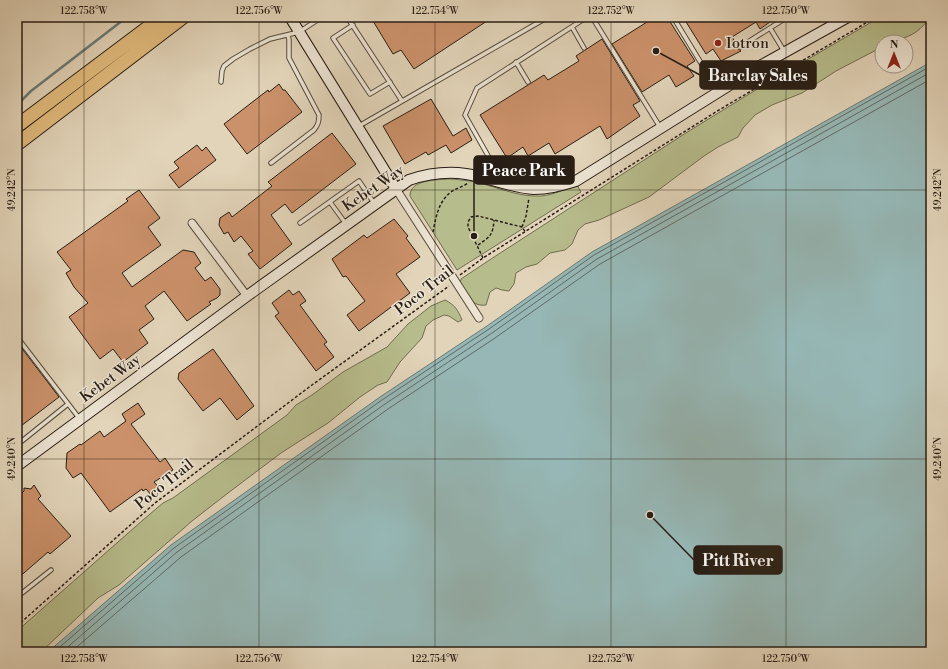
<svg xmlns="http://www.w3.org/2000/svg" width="948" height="669" font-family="'Libre Bodoni',serif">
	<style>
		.green { fill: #b7bc8c; stroke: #706d50 }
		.water { fill: #96b7b5; stroke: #6a7a75 }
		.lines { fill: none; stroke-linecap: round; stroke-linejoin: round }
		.shore { stroke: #5f6a65; stroke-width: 1 }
		.stream { stroke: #6a7a75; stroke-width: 2.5 }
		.building { fill: #cb916a; stroke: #281e15 }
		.lane-casing { stroke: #564c3e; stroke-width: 5.5 }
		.street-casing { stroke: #564c3e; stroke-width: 9 }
		.secondary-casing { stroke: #281e15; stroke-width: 12 }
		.highway-casing { stroke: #281e15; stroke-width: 15 }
		.path { stroke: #281e15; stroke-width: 1.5; stroke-dasharray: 3 2; stroke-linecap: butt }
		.lane { stroke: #ece3d2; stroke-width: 3.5 }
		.street { stroke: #ece3d2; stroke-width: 7 }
		.secondary { stroke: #ece3d2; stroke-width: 10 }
		.highway { stroke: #e1ba7c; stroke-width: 13 }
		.ticks { fill: none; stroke: #281e15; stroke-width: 1; stroke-opacity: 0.45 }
		.poi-dot { fill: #8f2418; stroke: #ece3d2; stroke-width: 1.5 }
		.labels { text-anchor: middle; stroke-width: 3; stroke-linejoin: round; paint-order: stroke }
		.poi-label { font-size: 15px; fill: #281e15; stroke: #ece3d2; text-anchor: start }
		.street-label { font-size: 15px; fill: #281e15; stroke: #ece3d2 }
		.leader { fill: none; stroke: #281e15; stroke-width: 1.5 }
		.callout-dot { fill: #281e15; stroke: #ece3d2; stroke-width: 1.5 }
		.callout { fill: #281e15; stroke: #281e15; stroke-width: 1.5 }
		.callout-label { font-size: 16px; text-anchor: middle; font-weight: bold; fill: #fff }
		.neatline { fill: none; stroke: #281e15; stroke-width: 1.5 }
		.ticks-label { font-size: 10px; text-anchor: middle; fill: #281e15 }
	</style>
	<rect width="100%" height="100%" fill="#e2d4b9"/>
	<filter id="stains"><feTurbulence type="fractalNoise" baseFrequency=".005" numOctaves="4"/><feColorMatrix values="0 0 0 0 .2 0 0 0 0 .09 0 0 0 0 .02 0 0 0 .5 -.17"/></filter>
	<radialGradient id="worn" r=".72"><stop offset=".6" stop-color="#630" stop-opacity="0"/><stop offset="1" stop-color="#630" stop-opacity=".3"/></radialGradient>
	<path class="green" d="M880,17H931V19C925,22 922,28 916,32C907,38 893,42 882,42V47L836,71L802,93L772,105L755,115L743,128L738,137L718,147L704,156L649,197L599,220L585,224L578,230L572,244L565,250L550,253L537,264L526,267L516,273L514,284L509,291L502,290L496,288L490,292L486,305C472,307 467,295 460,285L461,279L491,259L689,131L759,88Z
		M450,179C462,180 475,181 487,185C504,190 522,197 541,196C553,195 566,189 577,185L581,192L457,270L410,196C410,179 437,180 450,179Z
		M445,300C455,305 458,310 462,320L458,322L449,316L444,315L433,320L426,326L422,338L400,362L387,382L378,385L360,397L328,423L281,453L228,493L192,521L119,585L98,598L41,652H17V631L143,520L163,503L173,498L287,415L296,405L312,395L343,372L387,347L408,324L431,306Z"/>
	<path class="water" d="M931,62V652H48L171,545L380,397L487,326L592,252Z"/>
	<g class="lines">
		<path class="shore" d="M54,652L174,548L382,400L489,329L594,255L931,66
			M62,652L177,552L385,404L492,333L597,259L931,72
			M71,652L181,557L388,409L495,338L600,264L931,79"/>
		<path class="stream" d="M17,105L31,91L127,17"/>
	</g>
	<path class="building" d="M380,17H493L414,69L401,50L393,54L373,21Z
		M655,17H667L695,61L687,66L694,76L676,87L669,75L642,92L612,44Z
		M683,17H777L760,29L756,22L732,37L737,45V48L741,51L721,61L713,49L706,54Z
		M602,39L640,101L633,105L640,116L607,139L600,126L555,154L549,143L528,156L523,147L507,158L480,115L544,75L548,80L579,61L576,56Z
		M279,84L283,90H285L302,112L247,154L224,124L268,90L269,92Z
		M431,99L453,136L466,128L472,140L451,153L446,145L428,155L426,152L405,164L383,126Z
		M332,133L356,164L292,213L285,204L271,215L292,244L260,269L248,254L253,251L241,236L234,242L228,232L224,234L219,225L220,218L229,212L232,217L272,186L268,182Z
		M197,145L202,151L206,147L216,160L179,188L169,175L179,168L174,162Z
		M139,190L160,218L148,227L161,245L122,273L132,287L183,250L194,252L201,263L195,268L205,281L211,277L220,289V295L217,298L209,302L211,304L187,321L164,291L145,306L154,319L139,330L148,343L123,362L113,349L100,359L69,317L88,303L74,287L66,273L71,270L57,252L128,201L126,199Z
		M394,219L408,236L406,238L420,257L396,274L410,293L359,331L347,315L365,301L346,276L343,277L332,259L364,235L367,238Z
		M289,290L293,295L299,291L306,301L300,305L327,342L324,344L334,357L316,371L275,316L279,313L272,303Z
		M17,342L59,397L17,429Z
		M213,349L254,406L237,420L220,398L203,411L178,379L179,373Z
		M138,403L145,414L131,424L160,462L165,458L173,470L154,482L162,491L153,497L146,489L143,491L142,489L110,512L81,473L73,478L66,468L67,453L80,444L81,445L100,431L104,437L126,421L122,414Z
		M34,485L41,496L38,499L71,536L50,554L48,552L17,579V508L22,504L17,498L24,491V488L31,489Z"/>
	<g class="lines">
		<g class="lane-casing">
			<path id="lane" d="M347,17L402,101
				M592,17L660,127
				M673,17L718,91
				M353,25L333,38L370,94L390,82
				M572,27L584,48
				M770,28L786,18
				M740,47L770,28L784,51
				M516,62L528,82
				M221,82L222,71L224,66L233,59L250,49L270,39L299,32L322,17
				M359,126L548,17
				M271,163L314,130C318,125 319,122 319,115L289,58V40L288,35
				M487,178L491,161L465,115L477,88L587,17
				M330,202L346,224
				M300,223L359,181L374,203
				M17,337L79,418
				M17,445L68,404
				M17,455L22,461
				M17,597L51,570"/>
		</g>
		<g class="street-casing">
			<path id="street" d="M396,189L479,318
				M192,223L247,296"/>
		</g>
		<g class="secondary-casing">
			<path id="secondary" d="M290,17L396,189
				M17,466L247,296L409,180C427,174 446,171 466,174C489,177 511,188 534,189C549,189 562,185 576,181L760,66L848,17"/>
		</g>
		<g class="highway-casing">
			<path id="highway" d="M17,126L162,17
				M17,144L183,17"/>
		</g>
		<path class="path" d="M522,227L526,216L529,198
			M433,232C436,217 438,202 451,192C456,188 463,187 468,183
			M478,245C490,237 493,235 494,220
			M483,258L468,227V222L471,217L478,216L522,227L526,233
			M460,275L483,258L719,110L876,17
			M17,626L155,503L312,385L449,286"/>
		<use href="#lane" class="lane"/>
		<use href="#street" class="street"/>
		<use href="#secondary" class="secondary"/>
		<use href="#highway" class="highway"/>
	</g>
	<path class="ticks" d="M84,17V652M259,17V652M435,17V652M611,17V652M786,17V652M17,190H931M17,459H931"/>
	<circle class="poi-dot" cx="718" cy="43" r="4"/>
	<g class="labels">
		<g class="poi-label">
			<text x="726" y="48">Iotron</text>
		</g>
		<g class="street-label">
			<text transform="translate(373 188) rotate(-34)" y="5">Kebet Way</text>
			<text transform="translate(424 290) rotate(-38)" y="5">Poco Trail</text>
			<text transform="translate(110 378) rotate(-36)" y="5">Kebet Way</text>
			<text transform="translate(164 484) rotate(-39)" y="5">Poco Trail</text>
		</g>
	</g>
	<path class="leader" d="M656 51L700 75M474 236L474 170M650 515L694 560"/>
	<g class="callout-dot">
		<circle cx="656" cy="51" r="4"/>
		<circle cx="474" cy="236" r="4"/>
		<circle cx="650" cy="515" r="4"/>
	</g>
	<g class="callout">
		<rect x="700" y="61" width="116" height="28" rx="4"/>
		<rect x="474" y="156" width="100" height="28" rx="4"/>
		<rect x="694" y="546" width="88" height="28" rx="4"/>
	</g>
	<g class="callout-label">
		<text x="758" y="81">Barclay Sales</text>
		<text x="524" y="176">Peace Park</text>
		<text x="738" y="566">Pitt River</text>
	</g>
	<rect width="948" height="669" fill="none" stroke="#e2d4b9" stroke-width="44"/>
	<g transform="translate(894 54)"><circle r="19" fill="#ece3d2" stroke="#9e9486"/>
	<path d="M0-3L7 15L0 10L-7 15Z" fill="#8f2418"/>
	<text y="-6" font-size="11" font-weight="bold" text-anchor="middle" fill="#281e15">N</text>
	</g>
	<rect x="22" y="22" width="904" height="625" class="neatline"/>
	<g class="ticks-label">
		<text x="84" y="14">122.758°W</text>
		<text x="259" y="14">122.756°W</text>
		<text x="435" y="14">122.754°W</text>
		<text x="611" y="14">122.752°W</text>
		<text x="786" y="14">122.750°W</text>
		<text transform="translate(11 190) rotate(-90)" y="4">49.242°N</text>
		<text transform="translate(937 190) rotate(-90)" y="4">49.242°N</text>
		<text transform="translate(11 459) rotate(-90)" y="4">49.240°N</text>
		<text transform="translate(937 459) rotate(-90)" y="4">49.240°N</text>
		<text x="84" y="662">122.758°W</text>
		<text x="259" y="662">122.756°W</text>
		<text x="435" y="662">122.754°W</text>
		<text x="611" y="662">122.752°W</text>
		<text x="786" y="662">122.750°W</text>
	</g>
	<rect width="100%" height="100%" filter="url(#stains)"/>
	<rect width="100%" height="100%" fill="url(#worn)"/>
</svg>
